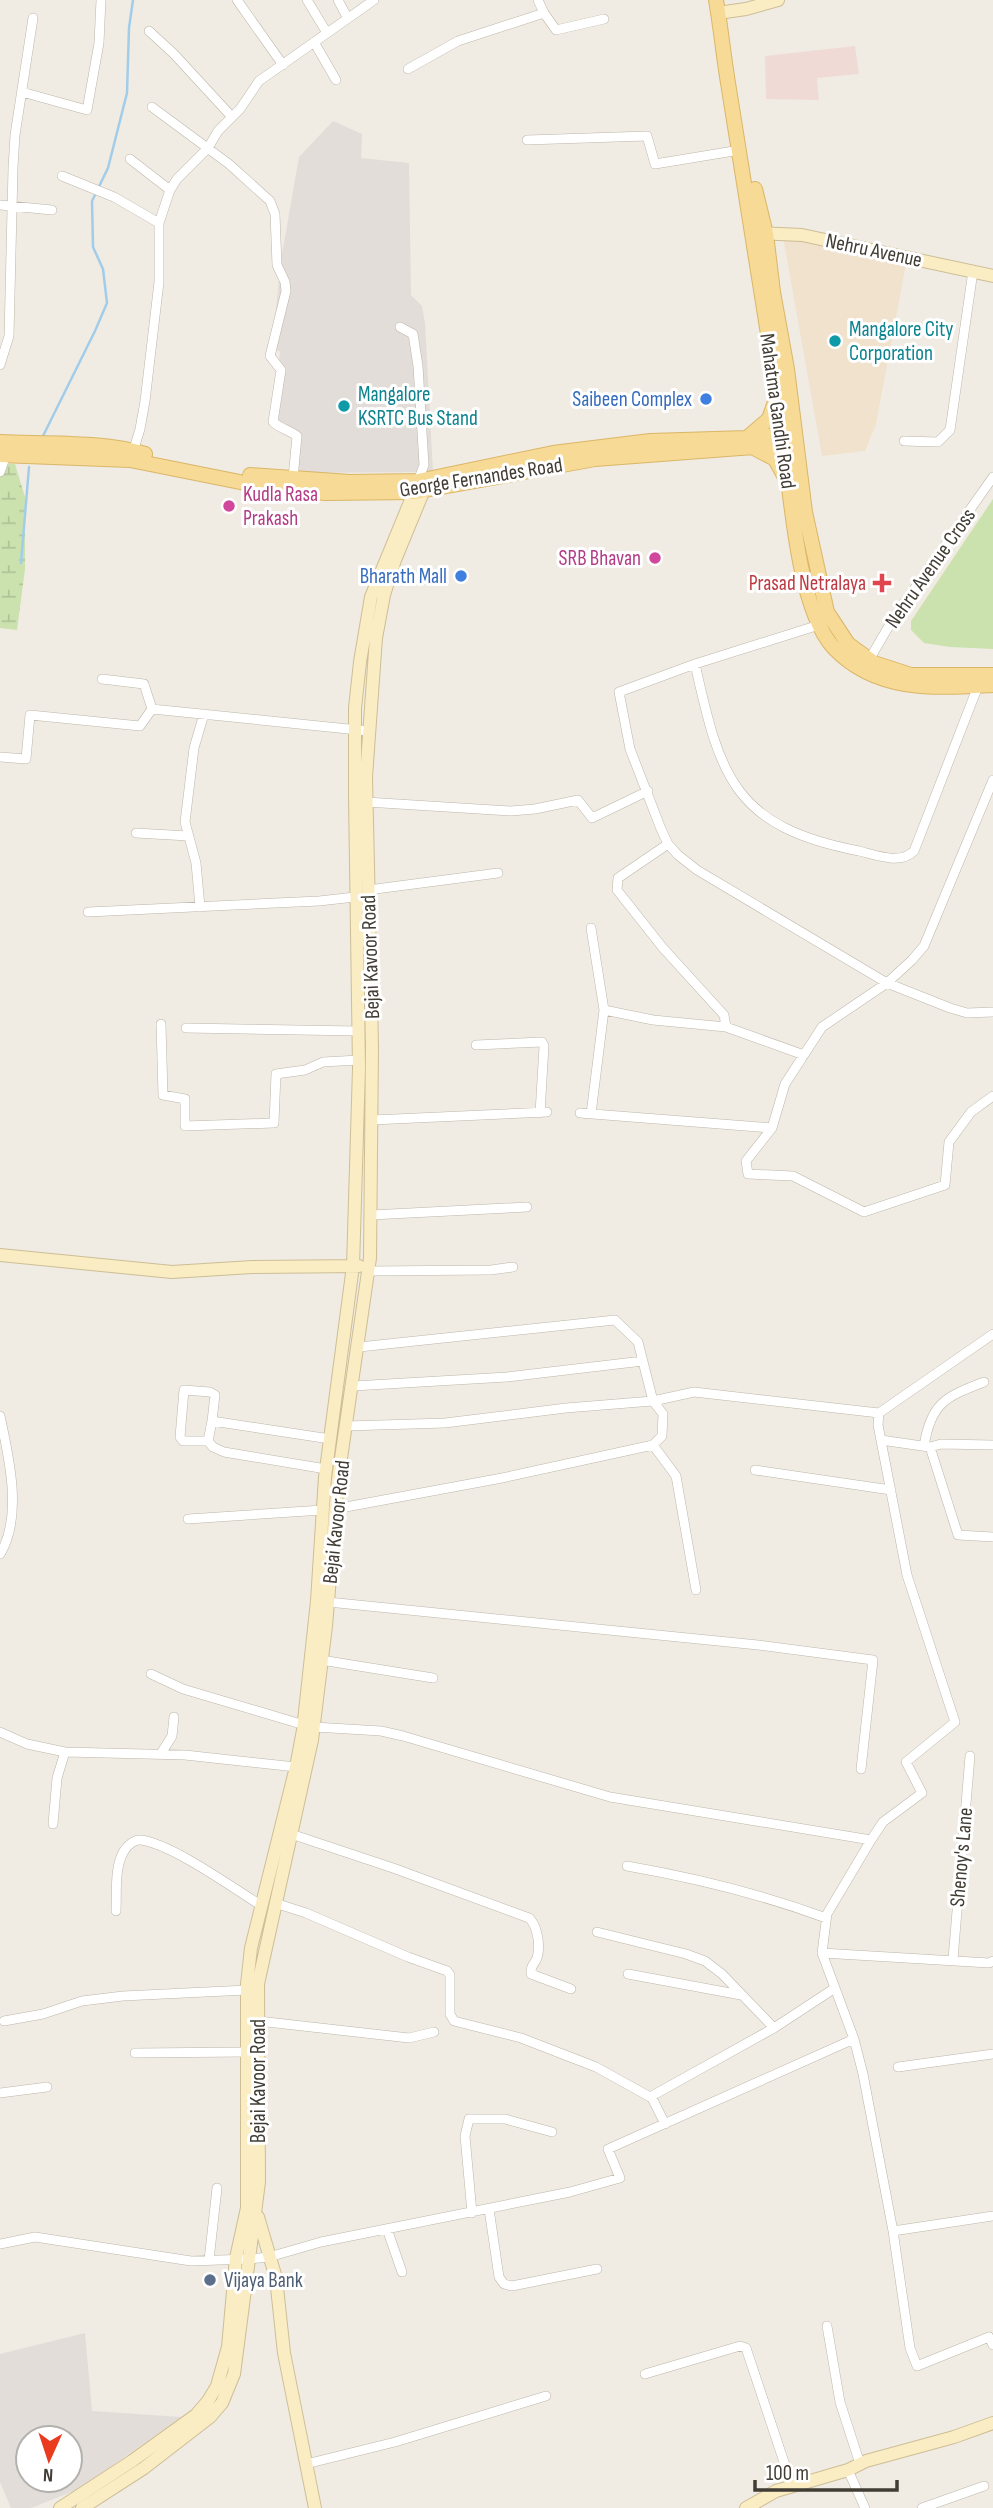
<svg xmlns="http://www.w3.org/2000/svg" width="993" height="2508" font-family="'Sofia Sans Condensed',sans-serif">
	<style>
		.commercial { fill: #f1e2ce }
		.industrial { fill: #e2ddd8; fill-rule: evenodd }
		.medical { fill: #f0dad6 }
		.wetland { fill: url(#wetland-marsh) }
		.green { fill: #cbe2ae }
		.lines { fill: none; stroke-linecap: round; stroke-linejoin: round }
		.stream { stroke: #a2cdea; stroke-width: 2.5 }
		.street-casing { stroke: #bdb6a9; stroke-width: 10 }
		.secondary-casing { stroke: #cdbe96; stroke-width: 14 }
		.primary-casing { stroke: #dab667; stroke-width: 16 }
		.street { stroke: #fff; stroke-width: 9 }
		.secondary { stroke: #faecc3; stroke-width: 12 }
		.primary { stroke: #f7da95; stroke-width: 14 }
		.culture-dot { fill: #0f9aa8; stroke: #fff; stroke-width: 2.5 }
		.shop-dot { fill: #3f7fe0; stroke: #fff; stroke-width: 2.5 }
		.hotel-dot { fill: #d1479c; stroke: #fff; stroke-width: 2.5 }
		.health-dot { fill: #e0444e; stroke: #fff; stroke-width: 2.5 }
		.service-dot { fill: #5c6f8a; stroke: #fff; stroke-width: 2.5 }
		.labels { text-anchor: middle; stroke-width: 6; stroke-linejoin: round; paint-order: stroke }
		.street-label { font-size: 21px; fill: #413c34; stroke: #fff }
		.culture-label { font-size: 21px; fill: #0d838f; stroke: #fff; text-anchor: start }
		.shop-label { font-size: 21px; fill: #366cbe; stroke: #fff; text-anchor: end }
		.hotel-label { font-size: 21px; fill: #b23c85; stroke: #fff; text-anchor: start }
		.health-label { font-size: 21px; fill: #be3a42; stroke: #fff; text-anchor: end }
		.service-label { font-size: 21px; fill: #4e5e75; stroke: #fff; text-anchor: start }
	</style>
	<defs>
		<pattern id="wetland-marsh" width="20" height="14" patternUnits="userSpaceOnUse" patternTransform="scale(1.75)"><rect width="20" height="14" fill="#cbe2ae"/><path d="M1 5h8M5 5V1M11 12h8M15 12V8" fill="none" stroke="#b0c396"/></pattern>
	</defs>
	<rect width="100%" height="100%" fill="#f0ece3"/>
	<path class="commercial" d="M783,237L906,264L876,424L865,451L822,456Z"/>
	<path class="industrial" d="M333,121L362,134L361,158L409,163L411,295L422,306L425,323L433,472L292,473L295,431L289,426L273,423L280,352L272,347L281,260L299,157Z
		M85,2333L92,2411L181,2417L79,2489L31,2508H11L0,2482V2354ZM28,2438H70V2480H28Z"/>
	<path class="medical" d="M855,46L859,74L817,78L819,100L766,99L765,56Z"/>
	<path class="wetland" d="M0,464H15L25,497V569L17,630L0,628Z"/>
	<path class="green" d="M993,499V649L950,647L924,643L911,630V621Z"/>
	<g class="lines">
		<path class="stream" d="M43,436L95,331L107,303L103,269L93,247L92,201L108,168L127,93L129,28L133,0
			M21,563L29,467"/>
		<g class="street-casing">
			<path id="street" d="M237,0L283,65
				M307,0L327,33
				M338,0L347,17
				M544,13L556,30L604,19
				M149,31L174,54L232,117
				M314,42L336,80
				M408,69L458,41L544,13L538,0
				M22,92L87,110L99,43L101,0
				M152,107L229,164L270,201L275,214L277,265L285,282L286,291L270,356L281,370L273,422C281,429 289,430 297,436L293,478
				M527,140L647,136L655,164L740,150
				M130,159L170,190
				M62,176L114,197L159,223
				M0,205L52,210
				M400,327L413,334L418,366L424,465L418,481
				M0,365L9,336L13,168L15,135L33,18
				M904,441L938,442L950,430L973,271
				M132,455L140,429L145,401L159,282V223L170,190L177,179L208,148L218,131L240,109L259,81L374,0
				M0,472L6,455
				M819,625L695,664L619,692L630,749L661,829L668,844L678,855L697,870L887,983L950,1008L967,1013L993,1012
				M869,660L893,619L993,477
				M695,664C720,777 734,827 859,851C876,855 900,865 914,851L978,686
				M102,679L144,684L152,709L368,731
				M0,757L26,759L30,715L140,726L152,709
				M993,780L924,946L912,960L887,983L822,1027L785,1084L772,1128L746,1161L748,1174L793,1176L864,1212L945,1185L949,1142L971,1112L993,1096
				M366,802L511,811L535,809L578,800L592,818L648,791
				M136,833L188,836
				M668,844L618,878L617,890L663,948L724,1015L726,1027
				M368,890L498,873
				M200,907L196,863L185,822L194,748L204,714
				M88,912L319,901L355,897
				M604,1010L653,1020L726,1027L804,1055
				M161,1024L163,1095L185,1099V1126L274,1123L276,1074L305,1070L323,1062L359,1060
				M186,1028L358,1031
				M476,1045L542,1042L544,1046L540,1113
				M580,1113L772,1128
				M591,1114L604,1010L591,928
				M372,1120L547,1112
				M371,1215L527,1207
				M368,1271L491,1270L513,1267
				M993,1334L879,1413L878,1425L907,1575L955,1722L906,1762L922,1793L883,1822L871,1840L827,1914L822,1953L989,1963L993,1961
				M353,1386L507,1377L643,1361
				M0,1416C9,1457 23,1517 0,1554
				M347,1426L445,1423L566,1408L653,1401L694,1392L879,1413
				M881,1440L929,1447
				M208,1441L212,1421
				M653,1445L676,1476L696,1590
				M993,1445L941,1444L930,1447L958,1535L993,1537
				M924,1446C931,1403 945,1397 984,1382
				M326,1469L224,1452L213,1447L208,1441H183L180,1437L184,1390L210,1392L215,1395L212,1421L330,1439
				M755,1470L891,1490
				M335,1509L502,1478L653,1445L662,1436L663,1414L653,1401L638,1342L615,1320L359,1347
				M188,1519L323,1510
				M328,1602L758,1645L873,1660L861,1769
				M321,1660L433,1678
				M151,1674L183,1689L301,1724L303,1730
				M314,1727L381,1731L403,1736L610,1797L871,1840
				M0,1732L27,1744L65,1752L185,1755L296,1767
				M160,1755L172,1736L174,1717
				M53,1824L57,1778L65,1752
				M288,1833L393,1868L529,1918C537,1925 541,1946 537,1958C534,1965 530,1966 531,1974L571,1989
				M627,1866C696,1878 761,1894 826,1918
				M275,1903L306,1913L408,1957L447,1971L450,1975V2014L454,2021L521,2038L596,2067L652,2098L665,2124
				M116,1911C117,1893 114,1867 124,1851C127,1846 134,1839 141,1840C172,1844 233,1888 262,1906
				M597,1932L686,1954L705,1961L722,1974L774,2028L835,1988L822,1953
				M953,1959L970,1756
				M628,1974L741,1995
				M835,1988L854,2039
				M4,2021L43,2014L82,2001L123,1996L247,1990
				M258,2021L409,2038L434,2032
				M135,2053L247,2052
				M898,2067L993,2054
				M0,2093L47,2087
				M650,2097L774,2028
				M489,2209L499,2277L504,2284L512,2286L597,2269
				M472,2213L465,2136L469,2119H505L552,2132
				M387,2229L402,2272
				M893,2231L993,2216
				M0,2244L35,2237L191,2261L249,2259L269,2257L321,2242L570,2192L620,2178L608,2149L854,2039L863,2074L893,2231L910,2348L917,2366L989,2337L993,2345
				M209,2260L217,2188
				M827,2326L840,2402L860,2464
				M645,2374L740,2346L746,2348L792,2486
				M306,2464L395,2442L546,2396
				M848,2470L865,2508
				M922,2508L984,2486"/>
		</g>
		<g class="secondary-casing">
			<path id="secondary" d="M718,13L746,9L778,0
				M756,233L802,235L993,276
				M0,1255L172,1272L252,1267L359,1266
				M258,2217L276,2278L284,2353L315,2508
				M60,2508L132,2461L196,2415L208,2401L217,2386L228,2347L236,2258L247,2208V1984L251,1948L296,1767L303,1730L317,1601L325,1477L353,1266L359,1068L355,796V708L360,662L371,597L417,485
				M82,2508L144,2468L210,2417L222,2403L234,2374L259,2182L258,1984L312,1740L326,1626L338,1479L370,1258L372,1047L366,777L376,638L384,595L395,560L426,485
				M746,2508L776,2491L848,2470L866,2461L954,2437L993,2423"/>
		</g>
		<g class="primary-casing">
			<path id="primary" d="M716,0C721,29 724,60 729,89C746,194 762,298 779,403C789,465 793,604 834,648C877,693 936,688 993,685
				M755,189L766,234L773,292L787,369L805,512L827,612L848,644L874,663L911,675H993
				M748,437L769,419L776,399
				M0,442C43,444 104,441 145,454
				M754,448L775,459L785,477
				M0,455L130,460L250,484L325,493L414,492L595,459L793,444
				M250,475L350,482L418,481L553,453L650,441L747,438L793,434"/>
		</g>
		<use href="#street" class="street"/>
		<use href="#secondary" class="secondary"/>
		<use href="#primary" class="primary"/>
	</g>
	<g class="culture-dot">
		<circle cx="835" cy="341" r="7"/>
		<circle cx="344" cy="406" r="7"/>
	</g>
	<g class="shop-dot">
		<circle cx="706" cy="399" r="7"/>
		<circle cx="461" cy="576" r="7"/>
	</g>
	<g class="hotel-dot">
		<circle cx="229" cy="506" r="7"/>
		<circle cx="655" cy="558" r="7"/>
	</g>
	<path class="health-dot" d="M878.5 572.5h7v7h7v7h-7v7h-7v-7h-7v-7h7z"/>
	<circle class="service-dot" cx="210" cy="2280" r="7"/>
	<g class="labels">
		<g class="street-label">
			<text transform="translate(874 250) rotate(12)" y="7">Nehru Avenue</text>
			<text transform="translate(778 411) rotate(82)" y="7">Mahatma Gandhi Road</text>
			<text transform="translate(481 477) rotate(-9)" y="7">George Fernandes Road</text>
			<text transform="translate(930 568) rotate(-55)" y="7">Nehru Avenue Cross</text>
			<text transform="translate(370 957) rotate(-92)" y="7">Bejai Kavoor Road</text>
			<text transform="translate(336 1522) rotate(-84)" y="7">Bejai Kavoor Road</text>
			<text transform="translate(961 1857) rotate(-85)" y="7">Shenoy's Lane</text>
			<text transform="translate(258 2081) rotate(-90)" y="7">Bejai Kavoor Road</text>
		</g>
		<g class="culture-label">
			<text x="849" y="336">Mangalore City<tspan x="849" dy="24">Corporation</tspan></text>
			<text x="358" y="401">Mangalore<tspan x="358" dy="24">KSRTC Bus Stand</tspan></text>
		</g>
		<g class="shop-label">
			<text x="692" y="406">Saibeen Complex</text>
			<text x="447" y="583">Bharath Mall</text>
		</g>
		<g class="hotel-label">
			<text x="243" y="501">Kudla Rasa<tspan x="243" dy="24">Prakash</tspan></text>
			<text x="641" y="565" text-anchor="end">SRB Bhavan</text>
		</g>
		<g class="health-label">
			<text x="866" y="590">Prasad Netralaya</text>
		</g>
		<g class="service-label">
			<text x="224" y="2287">Vijaya Bank</text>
		</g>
	</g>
	<g transform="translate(49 2459) rotate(183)"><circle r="33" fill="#ffffff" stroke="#b3b1ae" stroke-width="2"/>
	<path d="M0-5L12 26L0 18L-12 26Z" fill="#ea3b1f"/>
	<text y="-10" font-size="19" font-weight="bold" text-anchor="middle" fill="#413c34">N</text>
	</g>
	<path d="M755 2480v10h142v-10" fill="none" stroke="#413c34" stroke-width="3.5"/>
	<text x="766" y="2480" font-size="21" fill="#413c34" stroke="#ffffff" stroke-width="5" paint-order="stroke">100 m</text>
</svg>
